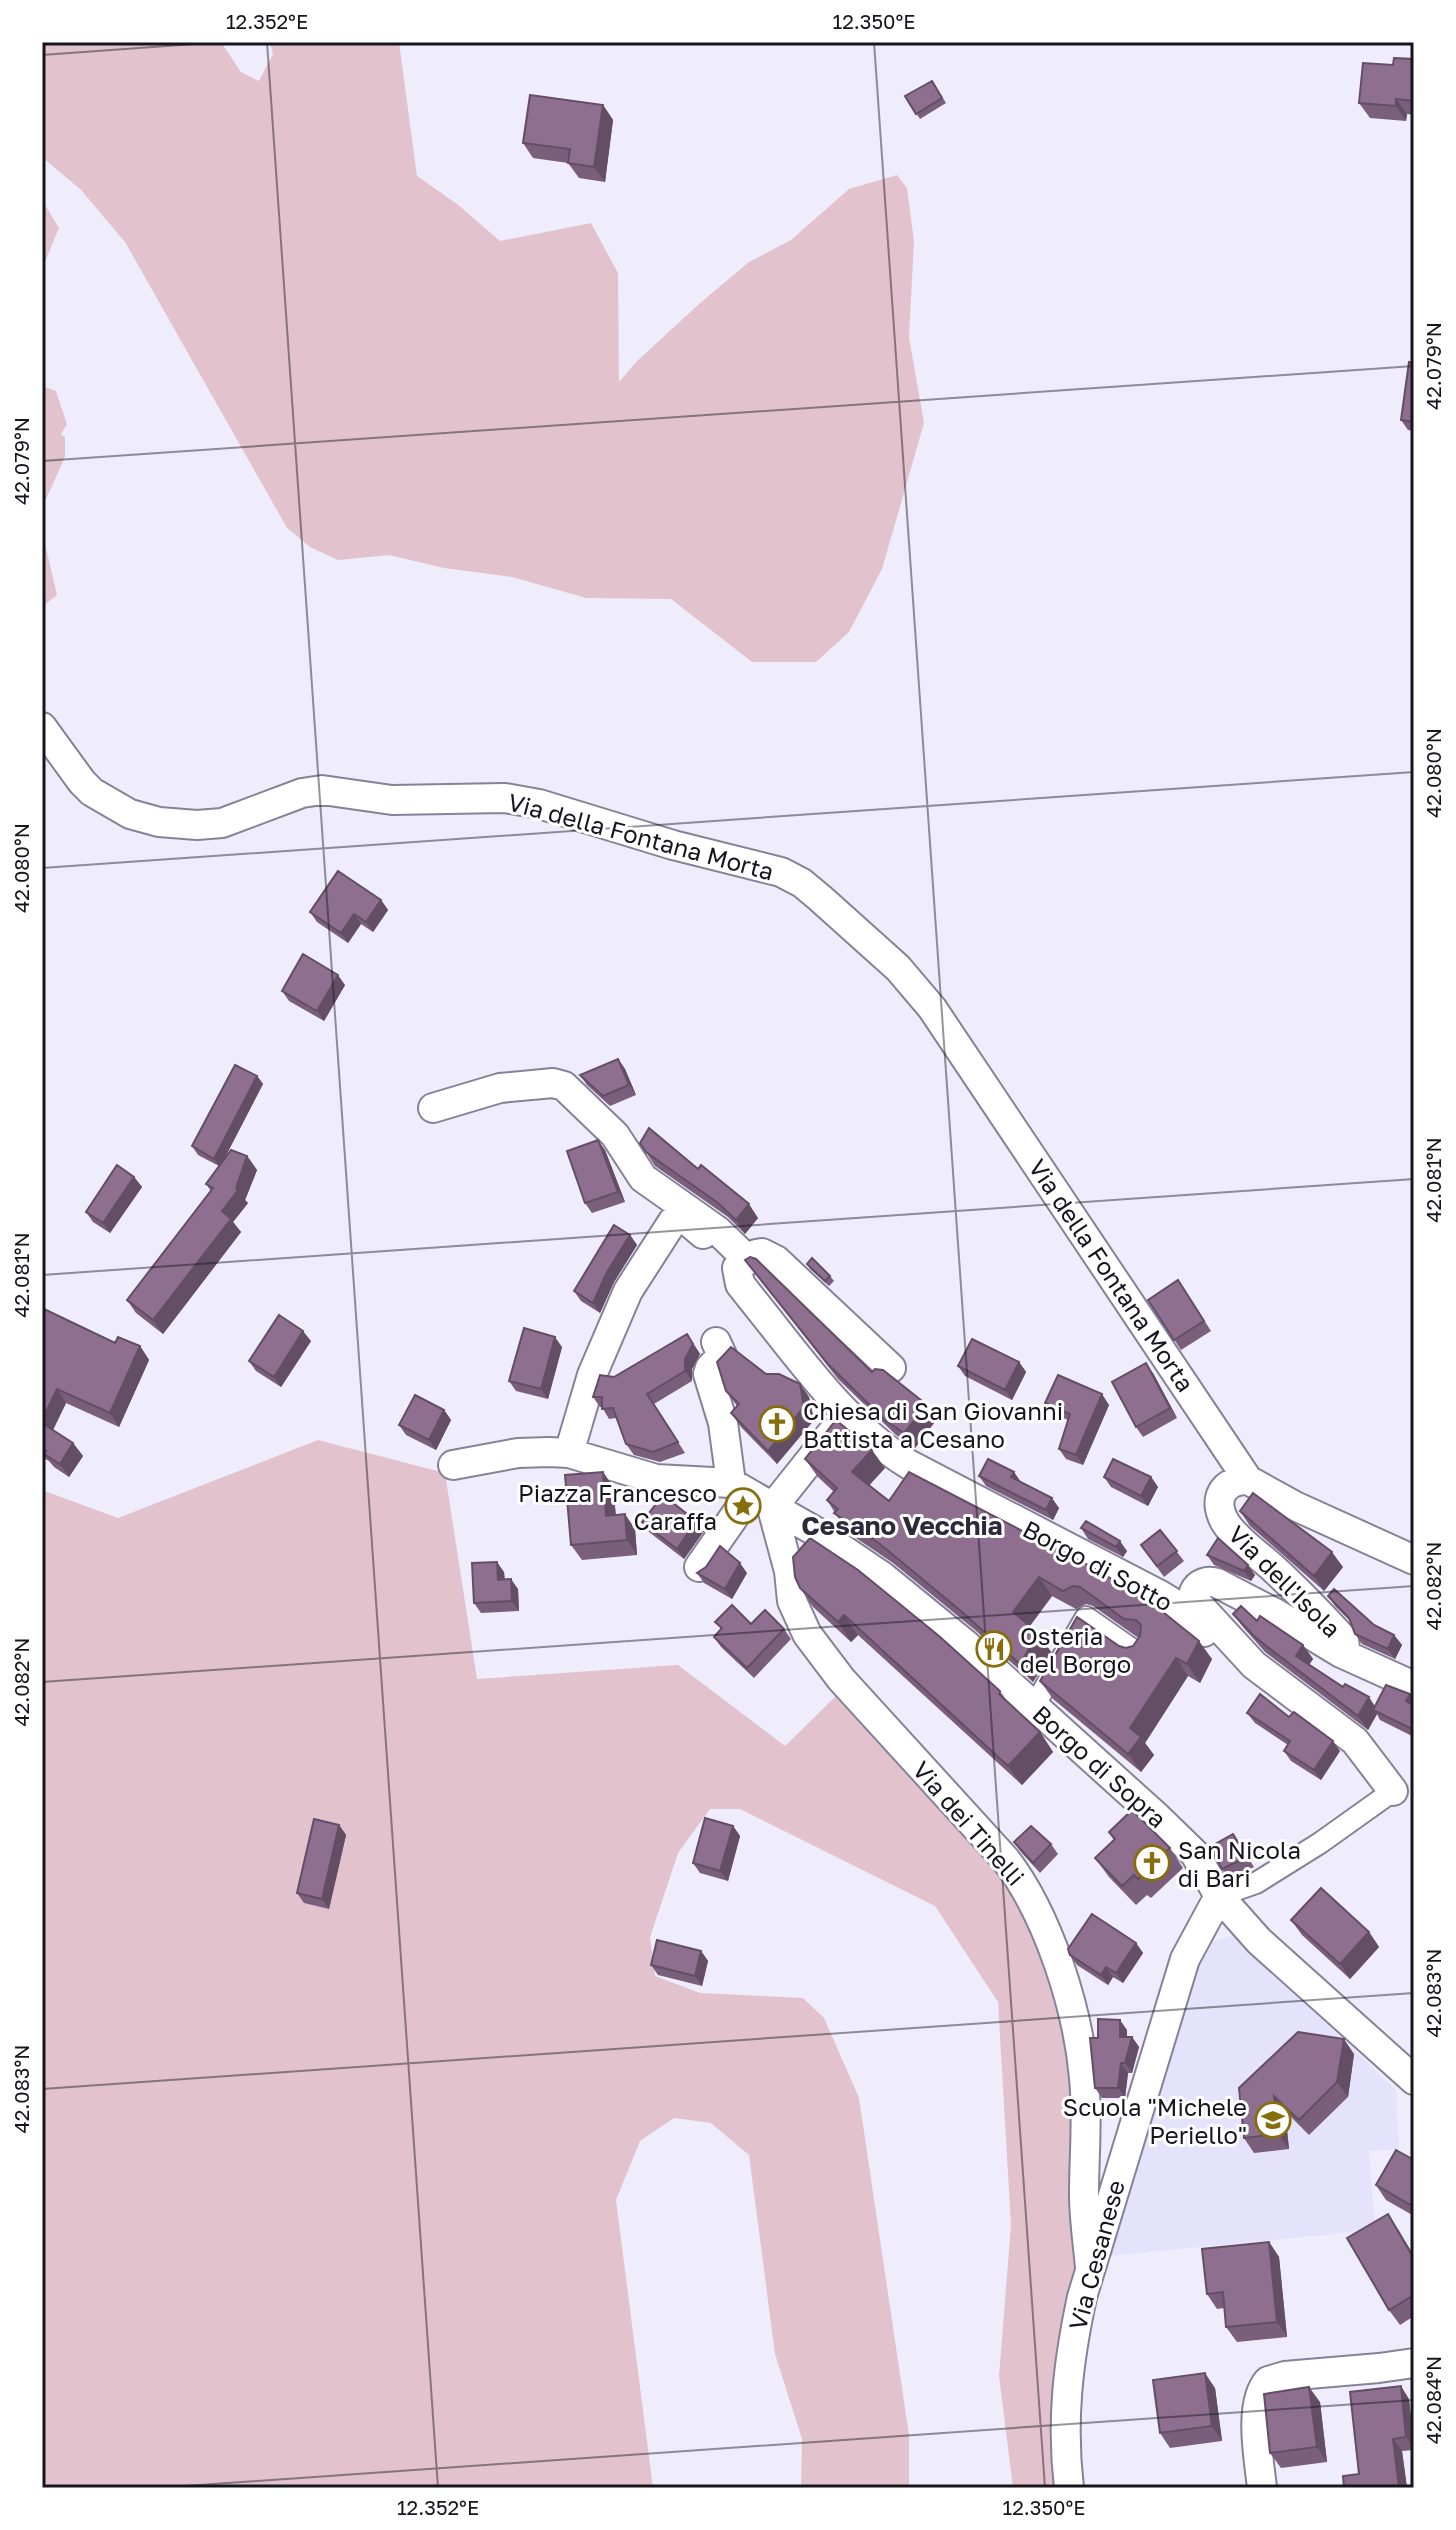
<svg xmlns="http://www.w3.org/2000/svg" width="1456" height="2530" font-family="'Golos Text',sans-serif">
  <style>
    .built { fill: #e5e2fb }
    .green { fill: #e2c3cd }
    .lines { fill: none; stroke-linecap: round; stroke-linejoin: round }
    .pedestrian-casing { stroke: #858297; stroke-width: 24 }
    .minor-casing { stroke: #858297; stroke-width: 32 }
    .pedestrian { stroke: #fff; stroke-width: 20 }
    .minor { stroke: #fff; stroke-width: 28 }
    .wall { fill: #7a5f7c }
    .shaded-wall { fill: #634e65 }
    .building { fill: #8e6f90; stroke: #634e65; stroke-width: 2 }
    .ticks { fill: none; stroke: #16151d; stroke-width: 2; stroke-opacity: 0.45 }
    .labels { text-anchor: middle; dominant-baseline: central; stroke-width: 6; stroke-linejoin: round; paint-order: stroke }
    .street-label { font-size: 24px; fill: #16151d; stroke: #fff }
    .poi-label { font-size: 24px; fill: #16151d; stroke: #fff; text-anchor: start }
    .neighbourhood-label { font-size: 26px; font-weight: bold; fill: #2c293a; stroke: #fff }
    .neatline { fill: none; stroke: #16151d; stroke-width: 3 }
    .ticks-label { font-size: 20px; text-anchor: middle; fill: #16151d }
  </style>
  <rect width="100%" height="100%" fill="#efedfb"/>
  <path class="built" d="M1234 1935 1396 2090 1399 2150 1369 2151 1375 2230 1108 2256 1201 1945Z"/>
  <path class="green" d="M42 42H221L241 72 259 81 273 54 270 42H399L417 176 457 204 500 241 591 223 618 273 619 382 636 362 699 304 749 262 791 240 849 189 897 175 907 188 914 241 909 337 924 423 882 569 849 632 816 662H752L671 599 586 598 512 577 444 568 389 555 338 560 310 547 287 528 125 242 81 190 42 157Z
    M42 200 59 228 42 269Z
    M42 386 56 391 67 424 61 434 65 437V457L42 508Z
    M42 531 57 595 42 607Z
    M318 1440 445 1473 477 1679 678 1665 785 1746 840 1692 981 1845 1021 1899 1056 1991 1077 2116 1081 2268 1058 2488H1013L999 2376 1011 2225 998 2002 935 1906 740 1809H710L678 1853 650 1937 655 1976 700 1993 803 1998 824 2018 859 2098 909 2435V2488H801L802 2439 775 2354 749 2155 711 2123 674 2118 640 2141 616 2200 653 2488H42V1490L118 1518Z"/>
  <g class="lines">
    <defs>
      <path id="pedestrian" d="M1034 1706 1086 1617 1139 1654 1142 1649
        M1219 1896 1256 1883 1320 1843 1393 1791"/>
      <path id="minor" d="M42 727 82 782 92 792 130 814 159 822 197 825 222 823 302 793 322 790 392 800 505 798 539 804 673 845 781 872 802 883 820 898 898 968 932 1008 1248 1480 1295 1506 1414 1560
        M433 1108 500 1088 553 1083 564 1086 615 1135 643 1178 718 1231 748 1260
        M737 1268 740 1284 755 1303C801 1360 846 1425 908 1464L1160 1595 1178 1606 1204 1632
        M737 1268 756 1254 762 1253 776 1260 891 1368
        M716 1342 722 1355 710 1368 708 1374 723 1423 731 1483
        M569 1453 592 1375 628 1291 673 1221 684 1218 703 1234
        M453 1465 518 1453 549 1452 569 1453 656 1479 731 1483 820 1534 882 1576 964 1643 1158 1818 1195 1854 1219 1896 1259 1941 1414 2080
        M1248 1480C1223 1480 1212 1499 1225 1522 1236 1540 1259 1555 1274 1569 1299 1592 1322 1616 1344 1640L1345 1648 1341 1653 1275 1613 1217 1583C1207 1580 1198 1583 1194 1592L1195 1601 1254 1665 1355 1741 1393 1791
        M772 1508 789 1571 792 1601 807 1634 841 1679 1006 1860C1048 1915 1078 2008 1084 2078 1088 2117 1084 2155 1084 2194 1084 2219 1088 2244 1090 2268
        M772 1508 831 1434
        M699 1567 750 1494
        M1341 1653 1414 1686
        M1069 2488C1061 2421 1068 2363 1082 2297L1185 1959 1219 1896
        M1262 2488C1259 2459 1248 2404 1268 2381L1285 2376 1379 2368 1414 2363"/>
    </defs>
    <use href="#pedestrian" class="pedestrian-casing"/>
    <use href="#minor" class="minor-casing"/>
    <use href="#pedestrian" class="pedestrian"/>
    <use href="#minor" class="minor"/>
  </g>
  <path class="wall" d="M1414 59V115L1407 114 1406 121 1370 118 1359 103 1393 65Z
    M932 81 946 103 920 119 905 96Z
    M603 105 613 120 605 182 579 178 568 163 533 158 523 143Z
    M1414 363V431L1408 430 1401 420Z
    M381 900 388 910 373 932 361 924 348 943 317 922 310 912Z
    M345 985 324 1021 289 1001 282 991Z
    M618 1059 625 1069 636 1095 610 1106 587 1085 580 1075Z
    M257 1076 263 1084 222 1163 247 1156 257 1170 245 1200 248 1203 233 1222 241 1232 163 1334 136 1313 127 1300 211 1191 206 1184 219 1166 198 1155 192 1146Z
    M640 1143 698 1169 758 1218 745 1234 728 1217 655 1166Z
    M605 1150 625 1202 592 1213 585 1203Z
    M134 1177 142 1187 110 1233 93 1222 86 1212Z
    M630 1235 637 1245 614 1282 600 1313 581 1301 574 1291Z
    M745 1260 872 1372 927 1405 937 1419 915 1448 896 1435 838 1379Z
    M807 1264 830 1276 834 1281 829 1286 810 1269Z
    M1178 1280 1211 1331 1181 1350 1148 1300Z
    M42 1313 115 1343 140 1346 149 1360 119 1427 66 1403 53 1430 73 1443 83 1456 69 1477 54 1467 49 1461 42 1457Z
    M687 1334 700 1354 692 1369V1381L654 1404 685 1453 660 1462 634 1455 626 1444 616 1418 609 1419 602 1407H600L593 1397 614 1377Z
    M311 1341 281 1387 256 1371 249 1361Z
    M562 1347 548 1399 516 1391 509 1381Z
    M1019 1362 1026 1372 1012 1400 965 1376 958 1366Z
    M1153 1373 1177 1418 1143 1437 1136 1427Z
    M766 1374 800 1384 809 1397 814 1420 777 1464 741 1427 731 1413 737 1406 726 1391Z
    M1045 1403 1109 1405 1083 1465 1066 1459 1059 1449 1068 1420 1052 1413Z
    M444 1410 451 1420 436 1450 406 1435 399 1425Z
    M805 1459 885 1468 869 1485 889 1501 909 1472 1212 1659 1200 1683 1188 1676 1145 1743 1154 1755 1141 1772 1053 1699 1040 1681 1119 1646 1126 1648 1133 1646 1140 1637H1137L1093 1606 1086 1604 1076 1609 1052 1596 1030 1626 1038 1633 1051 1652 1033 1682 975 1630 893 1563 847 1532 827 1500 834 1492 818 1477Z
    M603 1472 613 1487 616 1515 635 1529 637 1555 582 1560 571 1545Z
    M979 1476 1021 1482 1059 1508 1053 1520 986 1486Z
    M1104 1477H1151L1158 1487 1148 1506 1111 1487Z
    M1240 1511 1343 1567 1324 1591 1250 1526Z
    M642 1522 704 1531 684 1559 649 1532Z
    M1081 1528 1127 1551 1123 1557 1088 1539Z
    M1160 1530 1184 1561 1164 1577 1141 1545Z
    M1207 1555 1255 1575 1251 1581 1214 1565Z
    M504 1572 505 1580 518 1589 519 1611 481 1613 474 1603Z
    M697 1573H747L732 1599 704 1583Z
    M800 1588 1000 1691 1009 1704 1040 1732 1053 1752 1022 1785 858 1635 851 1642 813 1607Z
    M1328 1596 1374 1625 1394 1635 1402 1645 1395 1659 1362 1644 1355 1634 1351 1622 1335 1606Z
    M1233 1614 1257 1621 1303 1645 1313 1659 1309 1664 1375 1707 1410 1694 1414 1700V1737L1380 1720 1377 1714 1368 1730 1265 1652 1243 1627Z
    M715 1622 751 1624 784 1629 791 1639 754 1678 721 1647 714 1637 721 1629Z
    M1247 1713 1340 1751 1321 1780 1291 1761 1284 1751 1288 1745 1255 1723Z
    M339 1825 346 1835 329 1909 304 1903 297 1893Z
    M733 1826 740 1836 728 1881 700 1873 693 1863Z
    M1109 1832 1170 1848 1183 1868 1151 1898 1147 1895 1136 1905 1109 1877 1095 1858 1114 1840Z
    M1233 1834 1254 1867 1229 1879 1222 1869Z
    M1014 1842 1051 1844 1058 1854 1040 1873 1021 1852Z
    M1291 1920 1369 1932 1379 1947 1350 1979 1302 1935Z
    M1136 1943 1143 1953 1123 1983 1113 1977 1108 1985 1077 1965 1070 1955Z
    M701 1951 708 1961 702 1986 658 1975 651 1965Z
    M1127 2030V2037H1132L1139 2047 1132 2073H1128L1125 2098H1102L1095 2088 1098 2038Z
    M1354 2054 1348 2097 1309 2135 1285 2111 1289 2149 1254 2153 1244 2138 1239 2088Z
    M1414 2160V2216L1386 2200 1376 2185Z
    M1398 2229 1414 2256V2316L1400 2325 1389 2310Z
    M1269 2242 1279 2257 1287 2337 1237 2342 1226 2327 1224 2308 1217 2309 1207 2294Z
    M1215 2388 1222 2441 1170 2448 1160 2433Z
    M1409 2399 1414 2450 1402 2451 1407 2488H1344L1359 2474Z
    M1320 2402 1327 2462 1281 2468 1270 2453Z"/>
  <path class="shaded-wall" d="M1396 99 1407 114 1406 121 1396 106Z
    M603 105 613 120 605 182 594 167Z
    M381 900 388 910 373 932 366 922Z
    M354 914 361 924 348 943 341 933Z
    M338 975 345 985 324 1021 317 1011Z
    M618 1059 625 1069 636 1095 629 1085Z
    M257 1076 263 1084 220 1167 214 1159Z
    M598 1140 605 1150 625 1202 618 1192Z
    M247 1156 257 1170 245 1200 248 1203 233 1222 241 1232 163 1334 153 1320 236 1188Z
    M134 1177 142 1187 110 1233 103 1223Z
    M749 1204 758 1218 745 1234 736 1220Z
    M630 1235 637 1245 614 1282 600 1313 593 1303 607 1272Z
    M303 1331 311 1341 281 1387 274 1377Z
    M687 1334 700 1354 692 1369V1381L685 1371V1359Z
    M555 1337 562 1347 548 1399 541 1389Z
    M140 1346 149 1360 119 1427 110 1413Z
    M1019 1362 1026 1372 1012 1400 1005 1390Z
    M1146 1363 1153 1373 1177 1418 1170 1408Z
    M800 1384 809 1397 814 1420 777 1464 768 1451Z
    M57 1389 66 1403 50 1436 42 1424V1420Z
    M1102 1394 1109 1405 1083 1465 1076 1455Z
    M927 1405 937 1419 915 1448 904 1433Z
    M444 1410 451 1420 436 1450 429 1440Z
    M73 1443 83 1456 69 1477 60 1464Z
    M872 1450 885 1468 865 1490 852 1472Z
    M603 1472 613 1487 617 1531 606 1516Z
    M1014 1472 1021 1482 1011 1477Z
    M1151 1477 1158 1487 1148 1506 1141 1496Z
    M1052 1498 1059 1508 1053 1520 1046 1510Z
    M625 1514 635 1529 637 1555 627 1540Z
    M696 1521 704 1531 684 1559 677 1549Z
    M1120 1541 1127 1551 1123 1557 1116 1547Z
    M1332 1552 1343 1567 1324 1591 1314 1576Z
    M497 1562 504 1572 505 1590 498 1580Z
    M740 1563 747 1573 732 1599 725 1589Z
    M1248 1565 1255 1575 1251 1581 1244 1571Z
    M1039 1577 1052 1596 1026 1631 1013 1612Z
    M511 1579 518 1589 519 1611 512 1601Z
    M844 1615 858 1635 851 1642 838 1622Z
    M1038 1633 1051 1652 1033 1682 1020 1664Z
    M1394 1635 1402 1645 1395 1659 1388 1649Z
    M1199 1641 1212 1659 1200 1683 1187 1664Z
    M1303 1645 1313 1659 1306 1670 1296 1656Z
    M1176 1658 1188 1676 1145 1743 1154 1755 1141 1772 1128 1754 1130 1728Z
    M1410 1694 1414 1700V1709L1406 1701Z
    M1369 1697 1378 1711 1373 1710 1377 1714 1368 1730 1358 1716Z
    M1040 1732 1053 1752 1022 1785 1008 1766Z
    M1333 1741 1340 1751 1321 1780 1314 1770Z
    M339 1825 346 1835 329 1909 322 1899Z
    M733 1826 740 1836 728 1881 720 1871Z
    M1369 1932 1379 1947 1350 1979 1340 1964Z
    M1136 1943 1143 1953 1123 1983 1116 1973Z
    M701 1951 708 1961 702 1986 695 1976Z
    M1106 1967 1113 1977 1108 1985 1101 1975Z
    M1120 2020 1127 2030V2048L1120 2037Z
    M1132 2037 1139 2047 1132 2073 1125 2063Z
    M1344 2039 1354 2054 1348 2097 1337 2082Z
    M1121 2063 1128 2073 1125 2098 1118 2088Z
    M1274 2096 1285 2111 1289 2149 1278 2134Z
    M1388 2214 1414 2256V2259Z
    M1269 2242 1279 2257 1287 2337 1277 2322Z
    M1205 2373 1215 2388 1222 2441 1212 2426Z
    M1401 2386 1409 2399 1414 2448 1406 2437Z
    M1309 2387 1320 2402 1327 2462 1317 2447Z
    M1393 2439 1402 2451 1407 2488H1399Z"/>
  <path class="building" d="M1394 58 1414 59V101L1396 99V106L1359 103 1363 63 1393 65Z
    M932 81 942 98 916 114 905 96Z
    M530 95 603 105 594 167 568 163 570 149 523 143Z
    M1409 362 1414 363V422L1401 420Z
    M338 871 381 900 366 922 354 914 341 933 310 912Z
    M303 954 338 975 317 1011 282 991Z
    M618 1059 629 1085 603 1096 580 1075Z
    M235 1065 257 1076 214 1159 192 1146Z
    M649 1128 698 1169 701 1165 749 1204 736 1220 718 1203 646 1152 640 1143Z
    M598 1140 618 1192 585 1203 567 1151Z
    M231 1150 247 1156 236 1188 238 1190 222 1211 231 1219 153 1320 127 1300 213 1188 206 1184Z
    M117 1165 134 1177 103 1223 86 1212Z
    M614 1225 630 1235 607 1272 593 1303 574 1291Z
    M750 1257 756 1259 872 1372 875 1369 883 1370 927 1405 904 1433 885 1420 828 1364 745 1260Z
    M812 1258 830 1276 825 1281 807 1264Z
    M1178 1280 1204 1321 1174 1340 1148 1300Z
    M44 1309 115 1343 118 1337 140 1346 110 1413 57 1389 42 1420V1313Z
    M279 1315 303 1331 274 1377 249 1361Z
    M524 1328 555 1337 541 1389 509 1381Z
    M687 1334 693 1344 685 1359V1371L647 1394 678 1442 653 1452 626 1444 613 1408 602 1409V1397H593L600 1375 614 1377Z
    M972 1339 1019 1362 1005 1390 958 1366Z
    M731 1347 766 1374H779L800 1384 804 1407 768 1451 731 1413 739 1404 726 1391 717 1362Z
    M1146 1363 1170 1408 1136 1427 1112 1382Z
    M1058 1375 1102 1394 1076 1455 1059 1449 1070 1414 1045 1403Z
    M415 1395 444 1410 429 1440 399 1425Z
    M836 1420 872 1450 852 1472 889 1501 909 1472 1092 1567 1153 1604 1199 1641 1187 1664 1176 1658 1130 1728 1141 1737 1128 1754 1040 1681 1077 1617 1119 1646 1126 1648 1133 1646 1140 1636 1141 1625 1136 1620 1124 1619 1080 1587 1073 1586 1063 1591 1039 1577 1013 1612 1038 1633 1020 1664 962 1612 880 1544 834 1513 838 1509 827 1500 837 1488 805 1459Z
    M42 1423 73 1443 60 1464 44 1454 46 1451 42 1449Z
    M988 1459 1014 1472 1011 1477 1052 1498 1046 1510 979 1476Z
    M1113 1459 1151 1477 1141 1496 1104 1477Z
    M603 1472 606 1516 625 1514 627 1540 571 1545 565 1475Z
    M1253 1493 1332 1552 1314 1576 1240 1511Z
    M663 1495 696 1521 677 1549 642 1522Z
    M1086 1521 1120 1541 1116 1547 1081 1528Z
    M1160 1530 1177 1551 1157 1566 1141 1545Z
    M810 1538 858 1570 939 1636 1000 1691 999 1694 1040 1732 1008 1766 844 1615 838 1622 800 1588 795 1577 793 1557Z
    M1218 1538 1248 1565 1244 1571 1207 1555Z
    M720 1546 740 1563 725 1589 697 1573 706 1567Z
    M497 1562 498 1580 511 1579 512 1601 474 1603 472 1563Z
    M1334 1589 1374 1625 1394 1635 1388 1649 1355 1634 1349 1618 1328 1596Z
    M732 1605 751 1624 765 1610 784 1629 747 1668 714 1637 722 1628 715 1622Z
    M1241 1606 1257 1621 1260 1616 1303 1645 1296 1656 1343 1687 1345 1684 1369 1697 1358 1716 1256 1638 1233 1614Z
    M1386 1685 1410 1694 1406 1701 1414 1706V1730L1373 1710Z
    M1260 1694 1289 1717 1294 1712 1333 1741 1314 1770 1284 1751 1290 1741 1247 1713Z
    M1132 1810 1170 1848 1138 1879 1134 1875 1122 1886 1095 1858 1115 1839 1109 1832Z
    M705 1818 733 1826 720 1871 693 1863Z
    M314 1819 339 1825 322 1899 297 1893Z
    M1031 1826 1051 1844 1033 1863 1014 1842Z
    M1233 1834 1247 1857 1222 1869 1210 1847Z
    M1321 1888 1369 1932 1340 1964 1291 1920Z
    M1092 1914 1136 1943 1116 1973 1106 1967 1101 1975 1070 1955 1068 1949Z
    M657 1940 701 1951 695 1976 651 1965Z
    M1098 2019 1120 2020V2037H1132L1125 2063H1121L1118 2088H1095L1090 2038H1098Z
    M1298 2032 1344 2039 1337 2082 1299 2120 1274 2096 1278 2134 1244 2138 1239 2088Z
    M1396 2150 1414 2160V2207L1376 2185Z
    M1388 2214 1414 2259V2295L1389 2310 1347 2238Z
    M1269 2242 1277 2322 1226 2327 1223 2292 1207 2294 1202 2249Z
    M1205 2373 1212 2426 1160 2433 1153 2380Z
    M1401 2386 1406 2437 1393 2439 1399 2488H1344L1343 2476 1359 2474 1350 2392Z
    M1309 2387 1317 2447 1270 2453 1264 2394Z"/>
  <path class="ticks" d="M267 42 438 2488M874 42 1045 2488M42 55 222 42M42 461 1414 366M42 868 1414 772M42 1275 1414 1179M42 1682 1414 1586M42 2089 1414 1993M157 2488 1414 2400"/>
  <defs>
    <symbol id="church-ring" viewBox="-11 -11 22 22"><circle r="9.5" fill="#fff" stroke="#866e0d" stroke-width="1.5"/><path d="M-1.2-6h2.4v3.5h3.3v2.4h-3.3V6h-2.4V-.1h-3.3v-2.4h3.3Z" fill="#866e0d"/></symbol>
    <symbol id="sight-ring" viewBox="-11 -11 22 22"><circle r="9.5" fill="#fff" stroke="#866e0d" stroke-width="1.5"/><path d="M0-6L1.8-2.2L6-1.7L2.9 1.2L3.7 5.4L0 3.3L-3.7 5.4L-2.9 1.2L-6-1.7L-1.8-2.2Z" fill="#866e0d"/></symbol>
    <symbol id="restaurant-ring" viewBox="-11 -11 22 22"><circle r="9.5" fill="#fff" stroke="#866e0d" stroke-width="1.5"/><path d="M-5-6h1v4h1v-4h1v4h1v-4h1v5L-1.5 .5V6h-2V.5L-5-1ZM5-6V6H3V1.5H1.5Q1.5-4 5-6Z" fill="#866e0d"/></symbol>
    <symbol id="school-ring" viewBox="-11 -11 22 22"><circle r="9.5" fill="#fff" stroke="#866e0d" stroke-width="1.5"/><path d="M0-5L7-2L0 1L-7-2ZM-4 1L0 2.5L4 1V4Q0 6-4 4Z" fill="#866e0d"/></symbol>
  </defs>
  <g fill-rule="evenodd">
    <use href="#church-ring" x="757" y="1404" width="40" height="40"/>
    <use href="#sight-ring" x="723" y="1486" width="40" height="40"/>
    <use href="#restaurant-ring" x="974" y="1629" width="40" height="40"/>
    <use href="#church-ring" x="1132" y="1843" width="40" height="40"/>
    <use href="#school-ring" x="1253" y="2100" width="40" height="40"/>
  </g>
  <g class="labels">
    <g class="street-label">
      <text transform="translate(641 836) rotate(15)">Via della Fontana Morta</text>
      <text transform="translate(1112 1275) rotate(56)">Via della Fontana Morta</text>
      <text transform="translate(1098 1565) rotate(28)">Borgo di Sotto</text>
      <text transform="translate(1285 1581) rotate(45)">Via dell'Isola</text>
      <text transform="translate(1100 1766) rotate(42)">Borgo di Sopra</text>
      <text transform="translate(969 1823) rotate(49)">Via dei Tinelli</text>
      <text transform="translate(1096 2255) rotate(-75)">Via Cesanese</text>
    </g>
    <g class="poi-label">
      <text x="803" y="1410">Chiesa di San Giovanni<tspan x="803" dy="28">Battista a Cesano</tspan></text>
      <text x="717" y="1492" text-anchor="end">Piazza Francesco<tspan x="717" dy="28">Caraffa</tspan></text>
      <text x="1020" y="1635">Osteria<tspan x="1020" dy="28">del Borgo</tspan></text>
      <text x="1178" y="1849">San Nicola<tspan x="1178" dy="28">di Bari</tspan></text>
      <text x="1247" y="2106" text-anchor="end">Scuola "Michele<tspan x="1247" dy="28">Periello"</tspan></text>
    </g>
    <g class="neighbourhood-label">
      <text x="902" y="1525">Cesano Vecchia</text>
    </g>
  </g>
  <rect width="1456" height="2530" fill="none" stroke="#ffffff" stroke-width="88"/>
  <rect x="44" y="44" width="1368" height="2442" class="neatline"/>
  <g class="ticks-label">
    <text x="267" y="29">12.352°E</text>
    <text x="874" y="29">12.350°E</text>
    <text transform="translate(1434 366) rotate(-90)" y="7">42.079°N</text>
    <text transform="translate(22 461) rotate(-90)" y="7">42.079°N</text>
    <text transform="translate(1434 773) rotate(-90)" y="7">42.080°N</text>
    <text transform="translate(22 868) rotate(-90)" y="7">42.080°N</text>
    <text transform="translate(1434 1180) rotate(-90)" y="7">42.081°N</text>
    <text transform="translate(22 1275) rotate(-90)" y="7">42.081°N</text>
    <text transform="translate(1434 1586) rotate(-90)" y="7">42.082°N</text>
    <text transform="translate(22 1682) rotate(-90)" y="7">42.082°N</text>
    <text transform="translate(1434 1993) rotate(-90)" y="7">42.083°N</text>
    <text transform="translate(22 2089) rotate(-90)" y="7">42.083°N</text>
    <text transform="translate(1434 2400) rotate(-90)" y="7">42.084°N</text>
    <text x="438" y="2515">12.352°E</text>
    <text x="1044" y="2515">12.350°E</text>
  </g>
</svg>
